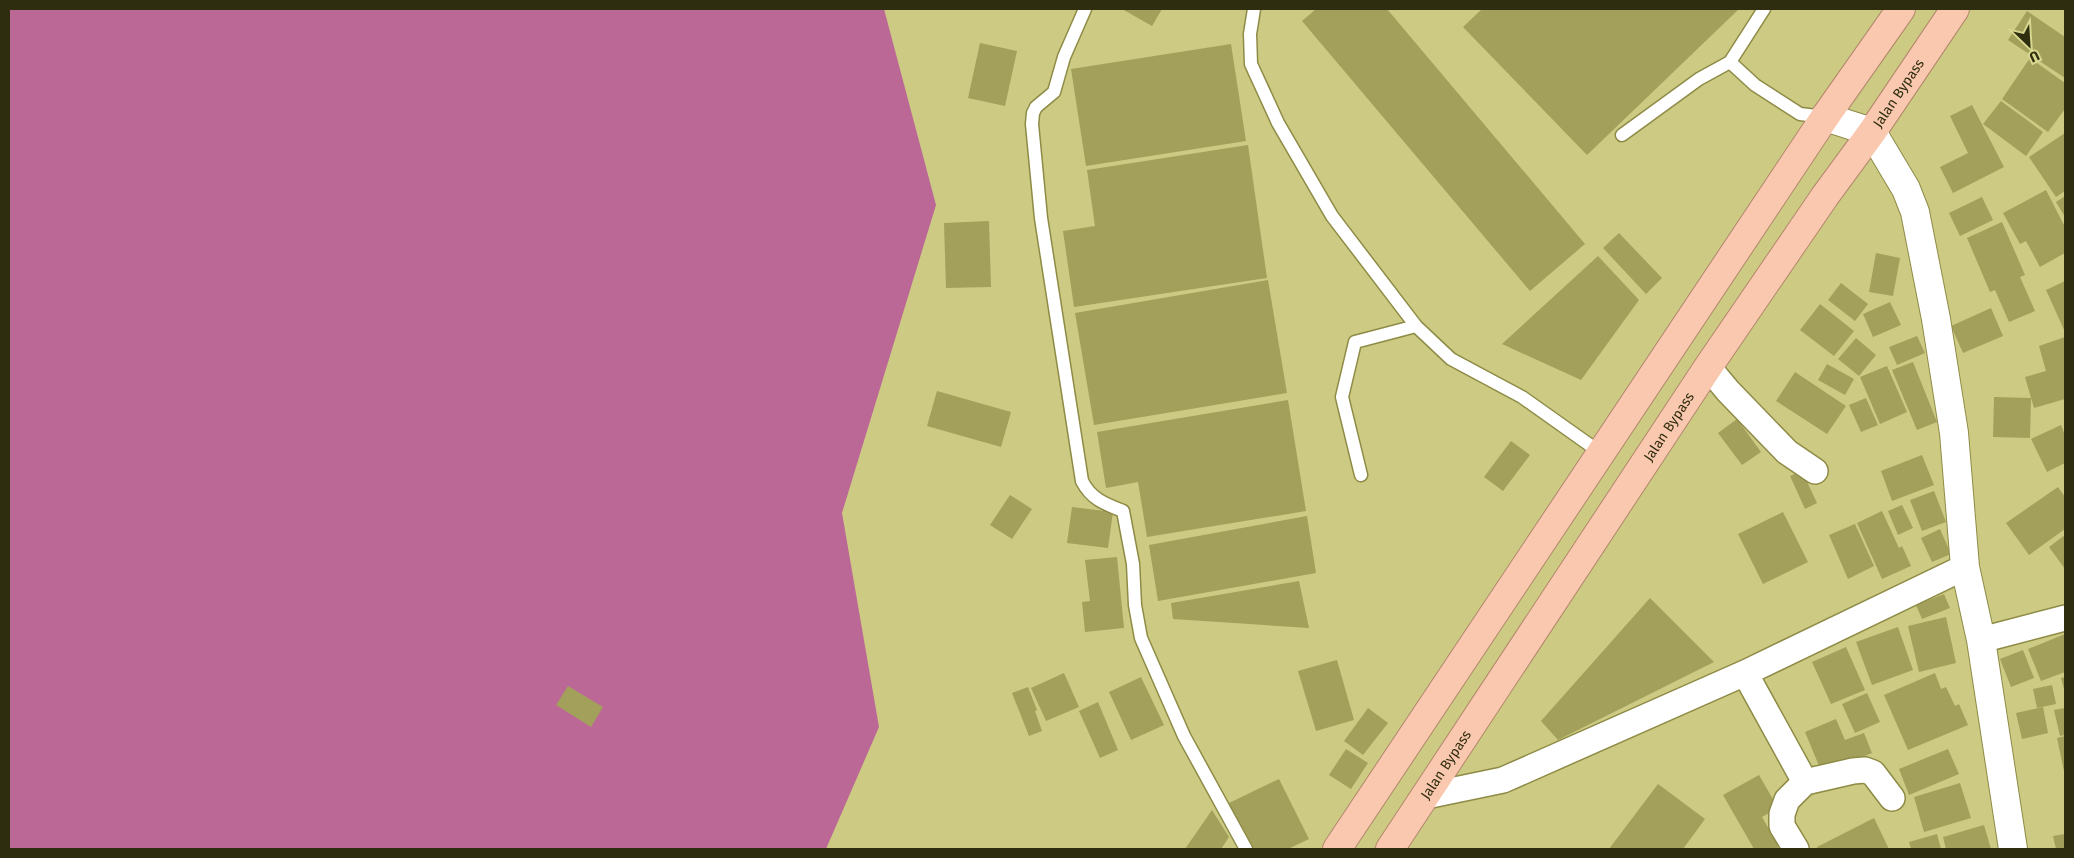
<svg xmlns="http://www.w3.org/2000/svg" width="2074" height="858" font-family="'Fira Sans',sans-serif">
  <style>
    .forest { fill: #bb6896 }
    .building { fill: #a2a05a }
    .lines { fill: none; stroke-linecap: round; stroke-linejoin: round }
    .service-casing { stroke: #8e8b46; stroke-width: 15 }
    .minor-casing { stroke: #8e8b46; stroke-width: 28 }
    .secondary-casing { stroke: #8e8b46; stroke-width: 30 }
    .trunk-casing { stroke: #b2886a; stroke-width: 30 }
    .service { stroke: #fff; stroke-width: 12 }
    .minor { stroke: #fff; stroke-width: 25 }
    .secondary { stroke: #fff; stroke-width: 28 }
    .trunk { stroke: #fac7af; stroke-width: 28 }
    .labels { text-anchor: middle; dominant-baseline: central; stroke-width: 4; stroke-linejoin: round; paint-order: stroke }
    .street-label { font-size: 14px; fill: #2e2d0f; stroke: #d8d78f }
  </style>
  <rect width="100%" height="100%" fill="#ccca83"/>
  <path class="forest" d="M9 9H884L936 205 842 513 879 727 826 849H9Z"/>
  <path class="building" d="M1122 9H1162L1152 26Z
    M1316 9H1387L1585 244 1530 291 1302 21Z
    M1482 9H1739L1587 155 1463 27Z
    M2027 11 2065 37V78L2008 40Z
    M980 43 1017 51 1005 106 968 98Z
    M1231 44 1246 141 1086 166 1071 69Z
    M2030 58 2065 83V109L2048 132 2002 99Z
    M2001 101 2043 132 2026 156 1983 124Z
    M1972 105 2004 167 1953 193 1940 167 1968 153 1950 116Z
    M2065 133V191L2056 197 2029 157Z
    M1248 145 1267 278 1074 307 1063 231 1095 226 1087 170Z
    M2046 190 2065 227V253L2040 267 2026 241 2020 244 2003 213Z
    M2065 196V217L2056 202Z
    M1982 197 1993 220 1960 236 1949 213Z
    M989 221 991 287 946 288 944 223Z
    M2002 222 2025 275 2020 277 2035 311 2009 322 1995 290 1990 292 1967 238Z
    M1619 233 1662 278 1646 294 1603 248Z
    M1876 253 1900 258 1893 296 1869 292Z
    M1598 256 1639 300 1581 380 1502 344Z
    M1268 280 1287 393 1094 425 1075 313Z
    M2065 281V332L2046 290Z
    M1841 283 1868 304 1855 321 1828 300Z
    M1890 302 1901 325 1873 337 1863 314Z
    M1820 304 1854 331 1834 356 1800 330Z
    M1991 308 2003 336 1963 353 1951 326Z
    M1917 336 1925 353 1897 365 1889 347Z
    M2065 337V399L2034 408 2025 377 2046 371 2039 346Z
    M1856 338 1876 355 1859 376 1838 359Z
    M1913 362 1937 422 1917 430 1892 370Z
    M1827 364 1854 379 1845 395 1818 380Z
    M1887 366 1907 412 1880 424 1860 377Z
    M1795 372 1846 406 1827 434 1776 401Z
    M937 391 1011 412 1001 447 927 426Z
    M1994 397 2031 398 2030 438 1993 437Z
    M1866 398 1878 425 1861 432 1849 405Z
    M1288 400 1306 511 1147 537 1138 482 1106 488 1097 432Z
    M1737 419 1761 452 1742 465 1718 433Z
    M2061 425 2065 435V463L2047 472 2031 439Z
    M1511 441 1530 455 1503 491 1484 477Z
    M1922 455 1934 485 1892 501 1881 471Z
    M1802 471 1817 503 1805 509 1790 476Z
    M2058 487 2065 497V529L2029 555 2006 523Z
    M1934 491 1946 522 1922 531 1910 500Z
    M1010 495 1032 509 1012 539 990 525Z
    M1902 505 1913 528 1898 535 1888 511Z
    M1072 507 1113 512 1108 548 1067 543Z
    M1882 511 1899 548 1902 546 1911 566 1882 579 1857 523Z
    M1783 512 1808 562 1763 584 1738 534Z
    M1307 516 1316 573 1158 601 1149 545Z
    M1855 524 1874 566 1848 579 1829 535Z
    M1940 529 1951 554 1932 562 1921 538Z
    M2065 535V569L2049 547Z
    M1117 557 1124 628 1085 632 1082 602 1090 601 1085 560Z
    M1299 581 1309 628 1173 619 1171 603Z
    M1944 594 1950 608 1922 619 1916 605Z
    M1650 598 1714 662 1558 740 1541 721Z
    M1946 617 1956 663 1919 672 1908 626Z
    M1898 627 1913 670 1872 685 1856 642Z
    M2065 634V672L2041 681 2028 649Z
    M1846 647 1865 690 1831 704 1812 662Z
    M2023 650 2034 678 2011 687 2000 659Z
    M1337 660 1354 720 1316 731 1298 671Z
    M1064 673 1079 707 1046 721 1031 688Z
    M1935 673 1941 689 1946 687 1955 706 1959 704 1968 725 1908 750 1884 695Z
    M1141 677 1164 725 1131 740 1109 692Z
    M2065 677V693L2061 678Z
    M2052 685 2056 704 2037 708 2033 689Z
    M568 686 603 707 591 727 556 705Z
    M1028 687 1037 710 1035 711 1042 731 1029 736 1012 693Z
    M1867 693 1880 722 1855 733 1842 704Z
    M1098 702 1118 750 1100 758 1079 711Z
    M2043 707 2048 733 2022 739 2016 713Z
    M1368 708 1388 723 1363 755 1344 741Z
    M2065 708V735L2060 736 2054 710Z
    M1836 719 1845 740 1864 733 1872 753 1822 773 1805 732Z
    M2065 736V771H2064L2057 738Z
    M1346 749 1368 763 1351 789 1329 775Z
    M1948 749 1959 774 1909 795 1899 769Z
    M1759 775 1778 808 1762 817 1779 847 1775 849H1754L1723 795Z
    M1279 779 1309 839 1288 849H1252L1229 803Z
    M1960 783 1971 818 1924 832 1914 797Z
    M1658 784 1705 819 1683 849H1609Z
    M1212 810 1229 837 1221 849H1185Z
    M1874 818 1889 849H1818L1817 847Z
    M1984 825 1991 849H1946L1943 837Z
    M1937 834 1941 849H1911L1909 842Z
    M2065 834V849H2056L2053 836Z"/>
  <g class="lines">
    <defs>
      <path id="service" d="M1085 9 1064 57 1054 92 1036 107 1033 113 1032 124 1041 218 1082 481C1091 499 1105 504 1123 511L1133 564 1135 605 1141 638 1184 736 1246 849
        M1254 9 1250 34 1251 64 1278 123 1332 216 1416 326 1451 359 1522 397 1601 453
        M1764 9 1730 62 1755 85 1800 114 1825 117
        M1622 135 1699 79 1730 62
        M1361 475 1342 397 1355 342 1416 326"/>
      <path id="minor" d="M1708 367 1728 391 1787 452 1815 471
        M1981 640 2065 618
        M1745 673 1805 782
        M1426 796 1503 780 1745 673 1965 567
        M1796 849 1782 826V814L1787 800 1805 782 1853 771 1865 770 1873 773 1892 798"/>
      <path id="secondary" d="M1825 117 1872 132 1906 189 1915 212 1936 319 1954 433 1965 567 1981 640 2013 849"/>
      <g id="trunk">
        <path d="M1337 849 1825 117 1901 9"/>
        <path id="s1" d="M1390 849 1708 367 1825 196 1872 132 1955 9"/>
      </g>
    </defs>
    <use href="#service" class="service-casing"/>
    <use href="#minor" class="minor-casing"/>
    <use href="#secondary" class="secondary-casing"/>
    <use href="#trunk" class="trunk-casing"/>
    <use href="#service" class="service"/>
    <use href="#minor" class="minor"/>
    <use href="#secondary" class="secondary"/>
    <use href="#trunk" class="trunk"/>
  </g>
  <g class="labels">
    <g class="street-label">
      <text stroke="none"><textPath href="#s1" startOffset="911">Jalan Bypass</textPath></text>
      <text stroke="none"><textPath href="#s1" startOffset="506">Jalan Bypass</textPath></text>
      <text stroke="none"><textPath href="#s1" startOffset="101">Jalan Bypass</textPath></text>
    </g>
  </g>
  <rect width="2074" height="858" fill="none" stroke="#2e2d0f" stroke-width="20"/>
  <g transform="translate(2029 45) rotate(155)" stroke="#d8d78f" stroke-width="4" paint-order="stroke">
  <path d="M0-4L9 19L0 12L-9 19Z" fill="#2e2d0f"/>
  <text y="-8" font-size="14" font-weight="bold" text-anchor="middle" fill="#2e2d0f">U</text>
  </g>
</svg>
